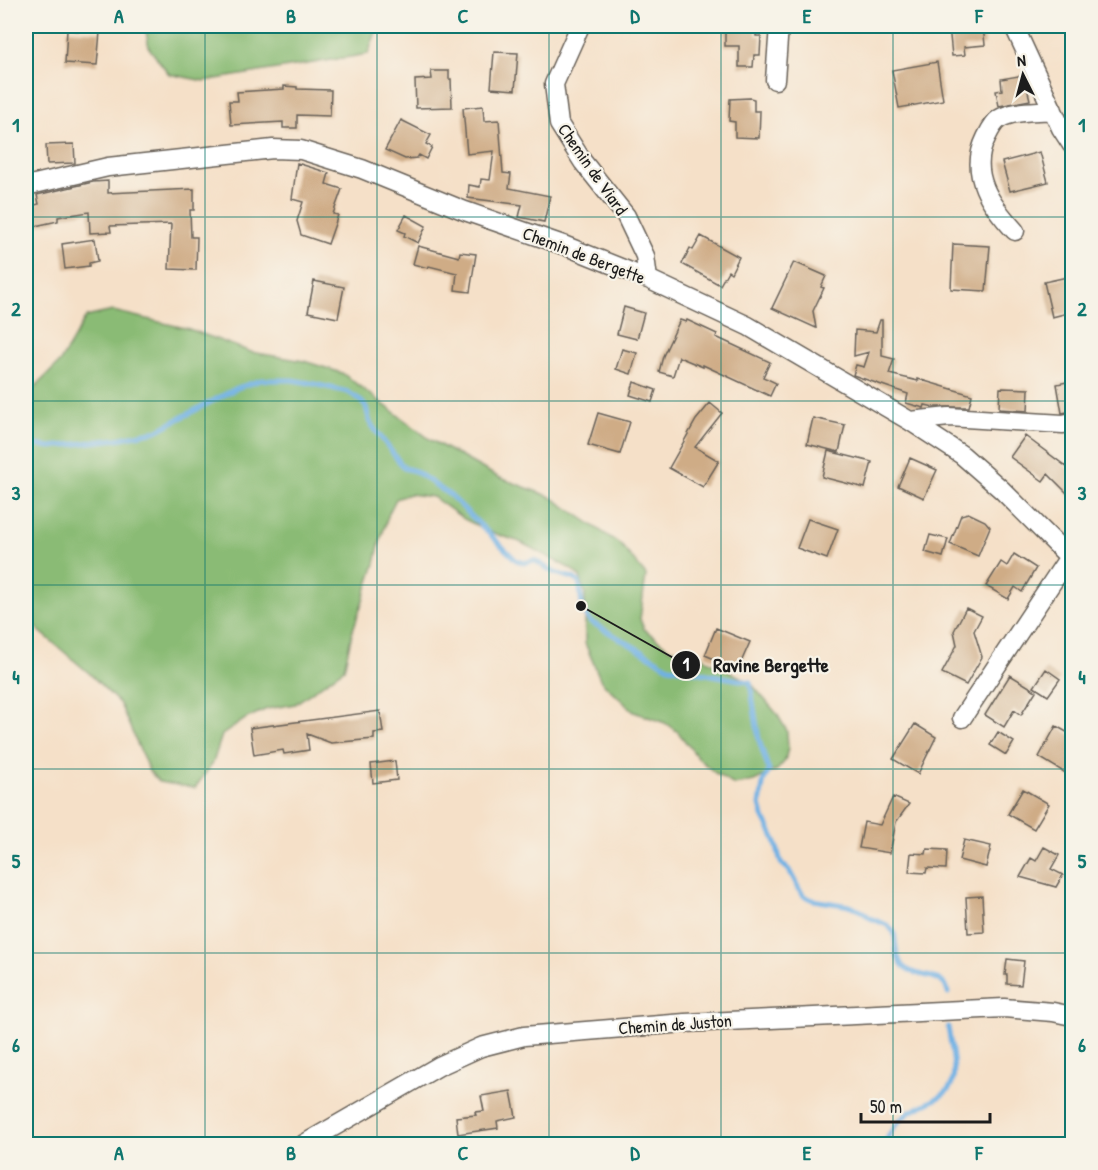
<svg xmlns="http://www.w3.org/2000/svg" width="1098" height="1170" font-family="'Patrick Hand',sans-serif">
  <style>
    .forest { fill: #8abb74; stroke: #536c48; stroke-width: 1.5 }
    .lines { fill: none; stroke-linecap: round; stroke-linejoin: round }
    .stream { stroke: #6fb1e4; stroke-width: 5 }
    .building { fill: #cfac86 }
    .minor-casing { stroke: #686158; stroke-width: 21 }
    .minor { stroke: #fff; stroke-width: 18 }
    .grid { fill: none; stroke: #0f766e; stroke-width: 1.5; stroke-opacity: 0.55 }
    .labels { text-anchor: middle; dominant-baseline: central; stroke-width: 4.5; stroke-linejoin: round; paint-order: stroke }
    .street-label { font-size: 18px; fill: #1c1c1c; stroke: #f7f3e8 }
    .leader { fill: none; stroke: #1c1c1c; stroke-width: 2 }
    .callout-dot { fill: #1c1c1c; stroke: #f7f3e8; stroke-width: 2 }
    .mark-label { font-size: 18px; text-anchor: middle; font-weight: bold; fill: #fff }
    .callout-label { font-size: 20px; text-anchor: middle; font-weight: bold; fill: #1c1c1c; stroke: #f7f3e8; stroke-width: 4.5; stroke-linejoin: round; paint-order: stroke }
    .neatline { fill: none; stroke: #0f766e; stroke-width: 2 }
    .grid-label { font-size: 20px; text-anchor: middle; font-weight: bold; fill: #0f766e }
  </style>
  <rect width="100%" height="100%" fill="#f7f3e8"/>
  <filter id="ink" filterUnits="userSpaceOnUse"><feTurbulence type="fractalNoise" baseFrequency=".0167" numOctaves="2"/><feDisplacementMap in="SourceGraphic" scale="12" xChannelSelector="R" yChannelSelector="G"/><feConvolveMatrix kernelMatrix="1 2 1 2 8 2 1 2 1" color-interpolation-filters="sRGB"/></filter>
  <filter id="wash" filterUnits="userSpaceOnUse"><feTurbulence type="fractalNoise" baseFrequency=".008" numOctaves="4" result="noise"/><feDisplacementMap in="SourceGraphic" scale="24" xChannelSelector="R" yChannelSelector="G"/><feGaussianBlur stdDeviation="1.35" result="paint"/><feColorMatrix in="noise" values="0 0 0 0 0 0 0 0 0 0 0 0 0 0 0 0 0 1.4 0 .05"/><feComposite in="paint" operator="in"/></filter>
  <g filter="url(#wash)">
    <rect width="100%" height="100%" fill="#f5e0c8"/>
    <path class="forest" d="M145 26H378L368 54 204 81 169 74 149 48Z
      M113 311 189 329 251 352 304 361 342 373 431 440 498 477 551 497 620 544 646 575 640 619 644 629 670 649 699 653 707 660 750 682 777 714 787 731 788 748 785 761 777 770 754 781 734 785 715 773 698 758 678 732 665 723 634 712 601 681 585 643V593L580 577 571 569 520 542 490 532 464 519 433 497 409 494 396 499 389 513 379 545 375 564 352 633 344 669 295 704 267 709 247 718 222 735 213 763 195 788 159 782 149 771 120 704 90 674 36 628 26 622V396L60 362 86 317Z"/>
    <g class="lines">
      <path class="stream" d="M26 444 51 447 117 439 156 431 237 388 261 380H292L310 383 348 392 359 399 366 407 370 423 404 468 415 471 451 496 516 560 524 563 534 560 555 573 573 578 579 582C582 597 579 611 591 622L669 667 750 682 759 740 769 771 764 780 762 790 760 805 763 816 775 840 781 863 789 870 799 889 804 896 813 900 850 906 863 912 870 918 887 925 894 932C896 942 895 957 902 965 914 980 944 970 948 993
        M884 1144C890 1132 898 1120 910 1112 923 1104 947 1098 952 1083 957 1069 950 1042 948 1027"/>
    </g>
    <g id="blocks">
      <path class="building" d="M725 26H756V36H761L760 55H754L753 67H739V46H725Z
        M949 26H983L985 45 964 47 965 55 952 56Z
        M67 30 100 32 97 65 65 63Z
        M494 52 518 53 515 90 491 88Z
        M937 62 943 100 899 108 892 70Z
        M431 71H449V79H451L452 107 416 108 415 80 432 79Z
        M1024 75 1030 100 999 106 996 91 1002 90 1001 79Z
        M284 86 297 87V89L331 90 330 116 297 115V128H283V122L231 125 229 101H238L237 92 284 89Z
        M750 98 754 99V111H760L759 138 735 137V122L729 121 730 99Z
        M483 106 484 121 499 120 503 173 511 174 509 188 550 196 544 222 519 217 522 205 468 198 469 185 480 187 481 179 490 180 494 151 467 154 463 108Z
        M401 120 431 135 426 144 432 147 426 159 419 155 417 158 405 159 385 150Z
        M74 144 75 163 47 164 46 145Z
        M1040 152 1048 182 1010 191 1002 162Z
        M297 163 329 173 326 184 342 189 333 214 338 215 328 244 301 235 297 221 303 202 292 199Z
        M108 181V193L194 189V210H190L191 237H197L196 270 169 269 171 224 110 226 111 232 90 233 89 212 58 217V221L35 226 31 206 39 204 37 195 93 182Z
        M406 215 426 226 418 243 404 236 405 233 398 230Z
        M701 236 739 257 731 273 728 271 720 285 682 264 690 248 693 250Z
        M95 239 98 261 89 263V266L65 269 62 244Z
        M953 244 990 246 986 291 951 289Z
        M418 246 459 257 460 252 476 254 470 292 455 290 457 273 429 266 428 268 413 264Z
        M794 262 826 276 821 287 824 288 813 311 816 328 772 308Z
        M1072 276V312L1052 317 1044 282Z
        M314 281 344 287 338 318 308 312Z
        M624 307 644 313 637 339 617 334Z
        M680 320 686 322 687 320 717 334 716 337 770 362 763 377 776 383 770 396 703 365V367L679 357 673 376 659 372 663 356Z
        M880 320H882V356L894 359 889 374 918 381V379L972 395 969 407H934L925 405 924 408 906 403 908 394 853 375 856 365 864 367 869 352 854 356 855 330 876 332Z
        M622 349 637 353 631 374 616 369Z
        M1072 381V411L1062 413 1057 384Z
        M634 382 656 390 652 402 630 395Z
        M1000 388 1029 389 1028 411 999 409Z
        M710 403 722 413 695 447 719 461 703 487 669 468 696 420Z
        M598 413 630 422 620 454 588 445Z
        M813 418 845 425 839 452 807 444Z
        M1025 436 1072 471V498L1048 474 1043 481 1010 457Z
        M828 451 872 462 865 488 822 477Z
        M910 458 937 470 924 498 898 486Z
        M968 513 985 521 990 527 978 556 950 544 961 515Z
        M808 519 838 529 827 559 797 548Z
        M930 535 948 539 943 557 925 552Z
        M1014 554 1036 568 1022 592 1015 587 1008 599 986 586 1001 562 1007 566Z
        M966 608 982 616 974 631 982 657 966 685 942 673 957 645 954 631Z
        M716 628 750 642 738 669 705 655Z
        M1046 669 1060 679 1048 696 1034 687Z
        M1010 675 1036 691 1021 715 1014 710 1004 727 985 715Z
        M380 711 383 732 374 733V739L331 743 307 734 309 750 284 754 283 750 254 755 250 728Z
        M915 724 936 737 918 774 893 759Z
        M1056 726 1072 735V777L1039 757Z
        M998 732 1014 742 1006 755 990 745Z
        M395 761 397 780 373 783 371 764Z
        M1023 789 1049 804 1034 829 1008 814Z
        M893 797 909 804 896 822 890 853 859 848 864 822 880 825Z
        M964 840 991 846 986 867 959 860Z
        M1044 847 1059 855 1051 869 1063 875 1056 887 1020 877 1031 858 1036 861Z
        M927 849 947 850 946 869 927 868 926 873 909 872 911 853 926 854Z
        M982 896 984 932 968 933 966 897Z
        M1007 959 1024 961 1021 985 1007 984V975H1005Z
        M511 1091 516 1117 497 1121 498 1128 458 1134 456 1117 476 1115 475 1112 484 1111 481 1096Z"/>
    </g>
  </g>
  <g filter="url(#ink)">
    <use href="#blocks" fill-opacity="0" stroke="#686158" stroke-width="1.5"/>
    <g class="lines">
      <defs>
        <path id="minor" d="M580 26 554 84 559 124 583 162 626 216 645 256 648 279
          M1014 26 1061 128 1072 145
          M775 80 779 26
          M26 186 108 167 273 149 301 150 362 169 465 211 566 246 648 279 748 326 910 421 962 455 1002 490 1072 560
          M1015 231C991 205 968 174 986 138 989 132 993 123 999 119 1013 110 1037 112 1053 110
          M910 421 949 417 1063 424 1072 422
          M962 718 1069 557
          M304 1144 439 1066 481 1047 524 1036 685 1023 1004 1008 1053 1012 1072 1016"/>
      </defs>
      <use href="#minor" class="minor-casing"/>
      <use href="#minor" class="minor"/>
    </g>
  </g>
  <path class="grid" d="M205 26V1144M377 26V1144M549 26V1144M721 26V1144M893 26V1144M26 217H1072M26 401H1072M26 585H1072M26 769H1072M26 953H1072"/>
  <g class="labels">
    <g class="street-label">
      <text transform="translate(593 169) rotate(55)">Chemin de Viard</text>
      <text transform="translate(584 255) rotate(21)">Chemin de Bergette</text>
      <text transform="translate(675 1024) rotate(-4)">Chemin de Juston</text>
    </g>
  </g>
  <path class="leader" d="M581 606L686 665"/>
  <g class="callout-dot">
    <circle cx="581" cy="606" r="6"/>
    <circle cx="686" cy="665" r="15"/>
  </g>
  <g class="mark-label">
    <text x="686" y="671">1</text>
  </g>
  <g class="callout-label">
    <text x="771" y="672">Ravine Bergette</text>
  </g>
  <rect width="1098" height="1170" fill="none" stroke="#f7f3e8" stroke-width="66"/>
  <g transform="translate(1023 75) rotate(354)" stroke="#f7f3e8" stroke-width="4.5" paint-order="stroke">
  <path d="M0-4.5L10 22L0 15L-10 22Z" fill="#1c1c1c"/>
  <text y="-9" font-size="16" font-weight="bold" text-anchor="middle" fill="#1c1c1c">N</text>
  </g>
  <path d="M861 1113v9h129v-9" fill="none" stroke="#1c1c1c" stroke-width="3"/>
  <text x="870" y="1113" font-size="18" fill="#1c1c1c" stroke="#f7f3e8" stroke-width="4.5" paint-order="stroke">50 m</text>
  <rect x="33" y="33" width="1032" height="1104" class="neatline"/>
  <g class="grid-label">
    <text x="119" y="23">A</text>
    <text x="291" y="23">B</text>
    <text x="463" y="23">C</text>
    <text x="635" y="23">D</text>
    <text x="807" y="23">E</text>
    <text x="979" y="23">F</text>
    <text x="16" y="132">1</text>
    <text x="1082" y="132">1</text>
    <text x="16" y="316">2</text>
    <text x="1082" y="316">2</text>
    <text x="16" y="500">3</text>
    <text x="1082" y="500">3</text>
    <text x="16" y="684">4</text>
    <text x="1082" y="684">4</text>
    <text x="16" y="868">5</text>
    <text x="1082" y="868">5</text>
    <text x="16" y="1052">6</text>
    <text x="1082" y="1052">6</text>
    <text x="119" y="1160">A</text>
    <text x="291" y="1160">B</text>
    <text x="463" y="1160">C</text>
    <text x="635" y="1160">D</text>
    <text x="807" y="1160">E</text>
    <text x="979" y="1160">F</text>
  </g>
</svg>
